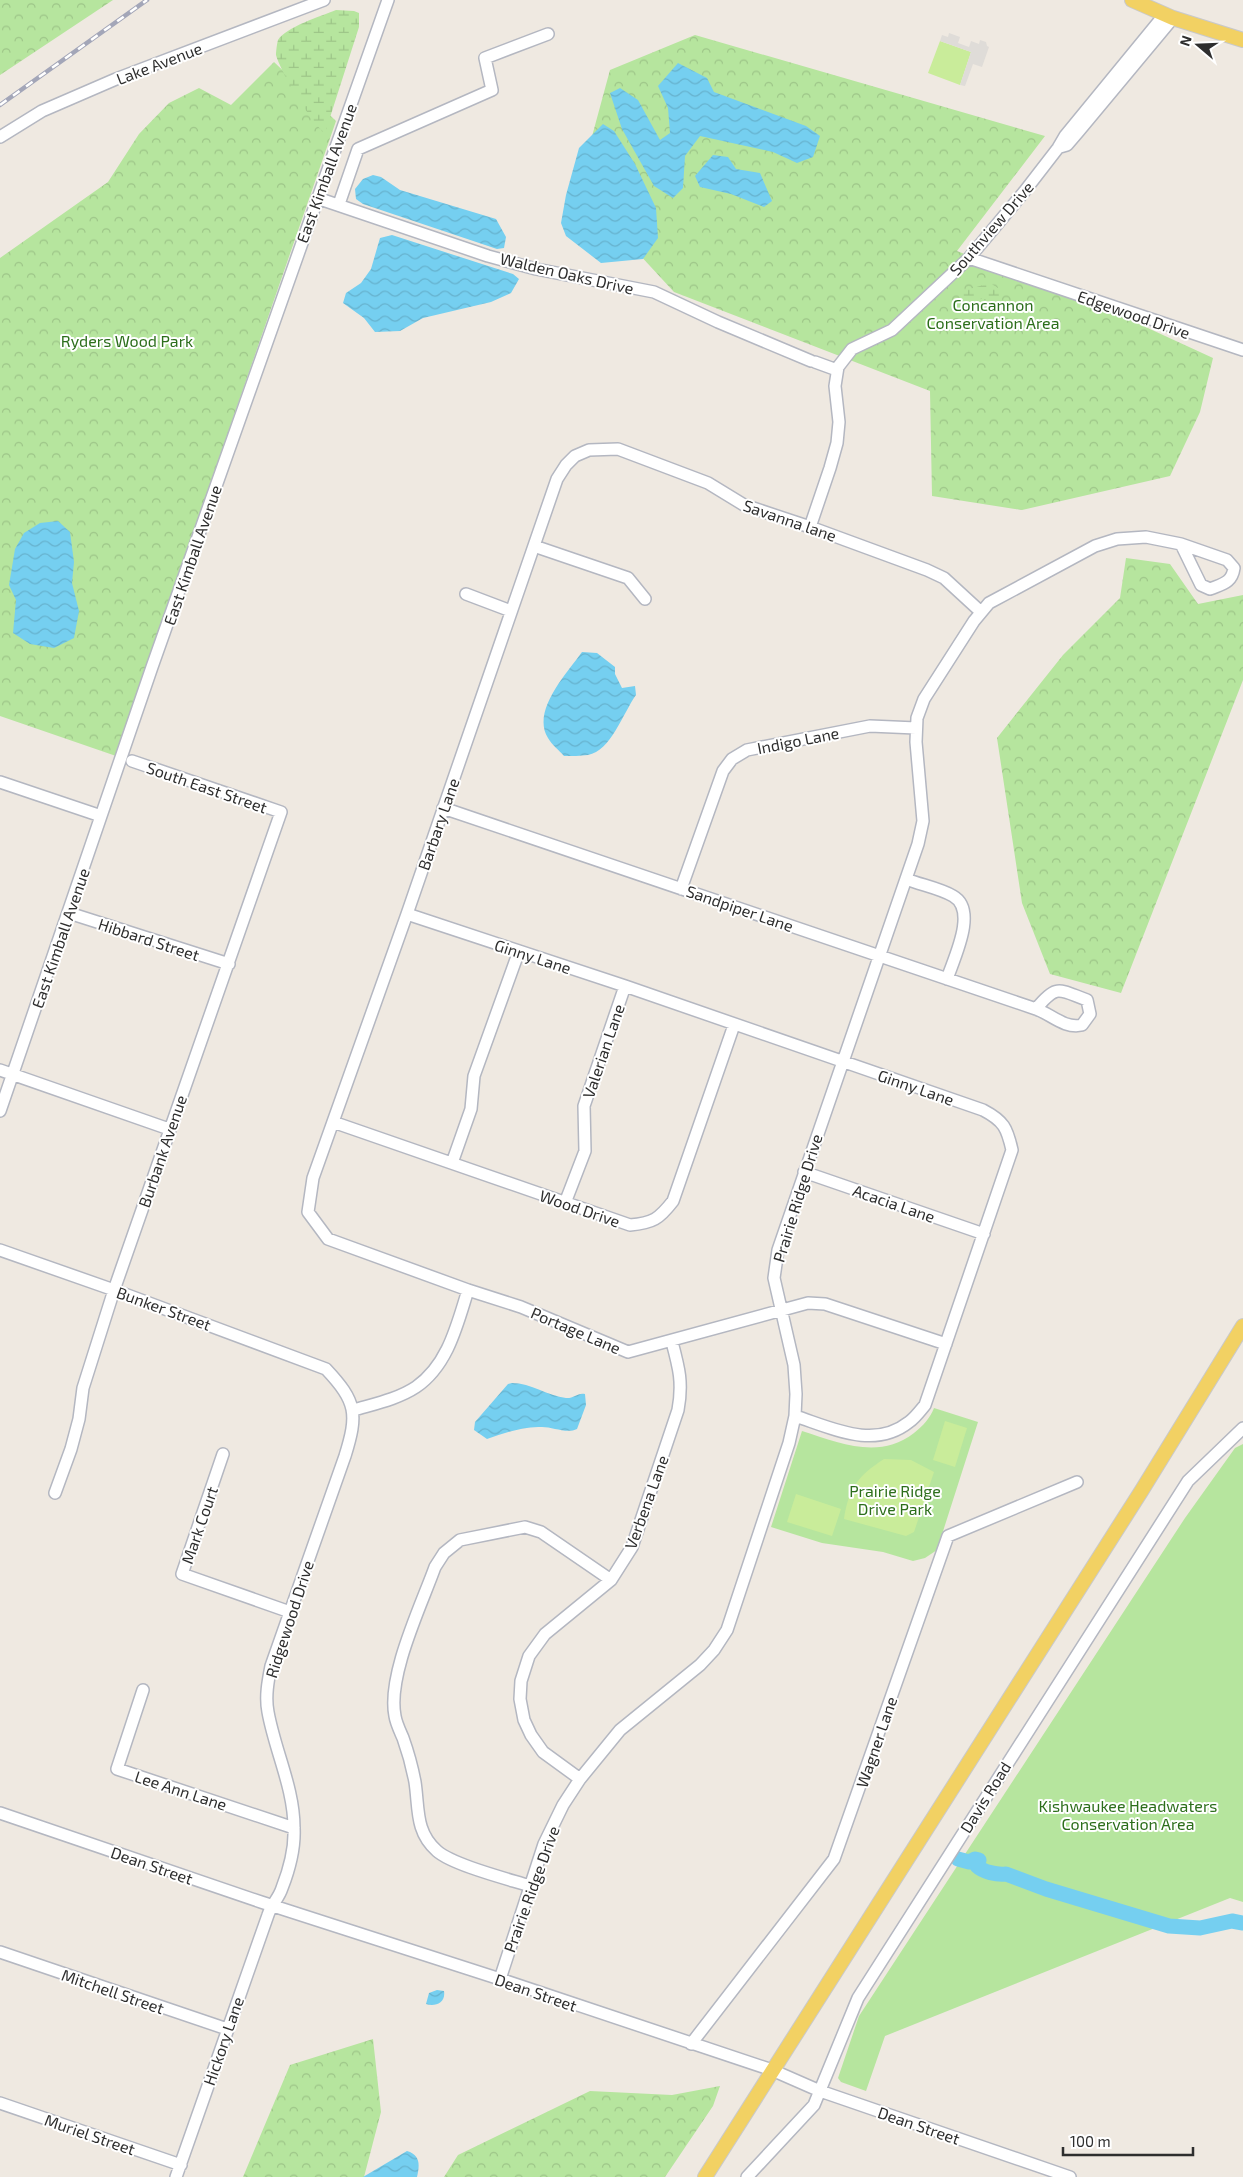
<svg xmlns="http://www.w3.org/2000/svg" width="1243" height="2177" font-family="'Exo 2',sans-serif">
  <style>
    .grass { fill: #b6e59e }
    .forest { fill: url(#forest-crowns) }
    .wetland { fill: url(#wetland-marsh) }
    .pitch { fill: #c9ec9a }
    .plaza { fill: #dfdcd8 }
    .water { fill: url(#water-waves) }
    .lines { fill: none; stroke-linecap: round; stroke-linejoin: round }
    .river { stroke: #75cff0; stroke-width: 15 }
    .minor-casing { stroke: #b4b7c1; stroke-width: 14 }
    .major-casing { stroke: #c9c9c9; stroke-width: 16 }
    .minor { stroke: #fff; stroke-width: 11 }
    .major { stroke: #f2d163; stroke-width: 14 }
    .rail-casing { stroke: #a3a6b8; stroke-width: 4.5 }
    .rail { stroke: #fff; stroke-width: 2.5; stroke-dasharray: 8; stroke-linecap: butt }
    .labels { text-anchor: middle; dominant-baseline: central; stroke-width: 4; stroke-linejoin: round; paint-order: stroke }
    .street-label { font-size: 16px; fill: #2e2e2e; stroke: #fff }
    .park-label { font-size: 16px; fill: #2c6e1b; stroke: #fff }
  </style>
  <defs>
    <pattern id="forest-crowns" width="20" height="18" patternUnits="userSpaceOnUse" patternTransform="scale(1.25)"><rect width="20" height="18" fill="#b6e59e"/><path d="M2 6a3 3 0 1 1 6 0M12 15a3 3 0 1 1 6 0" fill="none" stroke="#9dc588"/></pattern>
    <pattern id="wetland-marsh" width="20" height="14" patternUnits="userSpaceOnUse" patternTransform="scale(1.25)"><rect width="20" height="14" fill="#b6e59e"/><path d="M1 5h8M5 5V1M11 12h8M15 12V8" fill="none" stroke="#9dc588"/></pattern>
    <pattern id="water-waves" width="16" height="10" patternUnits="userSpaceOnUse" patternTransform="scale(1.25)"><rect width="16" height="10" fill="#75cff0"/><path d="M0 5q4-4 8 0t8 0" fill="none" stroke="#66b2ce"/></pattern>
  </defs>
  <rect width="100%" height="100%" fill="#efe9e1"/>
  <path class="grass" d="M934 1408 978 1422 937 1550 925 1558 913 1561 883 1552 822 1543 771 1527 802 1431C840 1443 879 1460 914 1433 923 1426 930 1418 934 1408Z
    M1243 1444V1902L1230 1898 885 2036 866 2091 841 2082 838 2078 859 2016 1185 1518 1235 1448Z"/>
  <path class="forest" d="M0 0H113L0 75Z
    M695 35 1045 136 957 251 1126 318 1213 358 1200 412 1170 476 1022 510 932 496 930 391 674 292 578 188 610 70Z
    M274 62 336 121 116 756 0 716V258L108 182 139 134 169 103 199 88 231 105Z
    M1126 558 1170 564 1198 604 1243 595V680L1121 993 1050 974 1022 903 997 738 1063 655 1120 598Z
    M373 2039 381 2112 364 2177H243L290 2065Z
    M720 2086 713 2106 665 2177H444L458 2155 590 2091 672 2095Z"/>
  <path class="wetland" d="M336 10 354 11 359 13V27L325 133C312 124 280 71 276 55 276 52 277 43 278 40 286 27 321 16 336 10Z
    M990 283 1001 290 999 299H981L971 303H961L959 296 966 290Z"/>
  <path class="pitch" d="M940 41 971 52 960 85 928 73Z
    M945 1421 967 1428 955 1467 933 1460Z
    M884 1459 911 1460 934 1472 914 1532 906 1536 844 1519C849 1487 858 1476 884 1459Z
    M796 1494 841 1509 832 1536 787 1522Z"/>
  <path class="plaza" d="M949 33 960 37 958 43 969 47 971 41 979 44 980 40 986 42 987 46 989 47 982 67 973 64 965 86 960 85 971 52 940 41 942 35 948 37Z"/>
  <path class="water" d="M678 63 707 78 714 92 806 126 820 136 813 157 797 163 773 152 700 136 685 156 683 188 673 198 654 186 622 129 610 93 620 88 638 100 660 140 670 133 668 108 658 86Z
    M603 124 614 131 635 164 656 208 658 238 643 259 601 263 566 236 561 223 566 195 579 148Z
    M713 155 728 157 736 169 760 173 772 201 764 207 731 194 700 187 695 176Z
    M373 175 381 177 400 190 496 219 506 237 504 248 497 249 363 204 356 199 355 189 363 179Z
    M392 235 513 274 519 279 511 293 491 302 423 318 400 331 375 332 364 318 343 303 346 293 361 283 371 269 380 238Z
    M58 521 70 532 74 562 72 583 79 611 74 638 54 648 30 644 13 633 16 600 9 585 15 549 24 533 40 523Z
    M582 652 597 653 615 667V674L622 688 635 686 636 695C623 713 611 751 588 755 580 756 572 756 564 756 559 750 552 745 548 738 531 711 567 673 582 652Z
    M512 1383C531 1383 548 1396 566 1398 573 1399 578 1392 585 1394L586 1405 577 1429C567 1434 553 1427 542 1427 523 1426 505 1433 487 1439L474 1430 475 1422 508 1384Z
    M437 1990 444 1991C446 2003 435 2007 426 2004L429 1993Z
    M407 2151C420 2155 420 2164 417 2177H363Z"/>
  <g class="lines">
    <path class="river" d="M958 1859 969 1862 975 1859 979 1860 977 1866C983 1872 997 1875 1006 1874L1046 1889 1169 1926 1200 1928 1232 1921 1243 1923"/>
    <defs>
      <path id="minor" d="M0 137 42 111 116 79 324 0
        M1060 147 1067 145 1079 131 1173 18
        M317 198 488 256 536 269 654 292 718 322 811 361
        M339 204 358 149 492 90 485 58 548 34
        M969 258 1243 350
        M815 362 837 370
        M810 527 830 468 837 443 839 422 835 386 838 367 852 349 892 330 969 258 1024 192 1058 148 1065 136 1165 14
        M534 546 628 578 645 599
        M466 594 511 611
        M0 782 101 816
        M443 808 1036 1009C1051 1014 1064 1029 1082 1025L1090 1014 1087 1000C1059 990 1057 983 1036 1009
        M906 879C921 885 939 888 953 896 978 910 954 958 947 979
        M681 889 723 771 732 759 747 750 870 726 916 728
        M69 913 229 964
        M407 914 625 986 983 1110C1004 1121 1007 1128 1012 1150L925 1405C920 1411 915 1418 909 1422 874 1450 832 1428 795 1416
        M0 1070 169 1129
        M0 1111 152 667 388 0
        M333 1122 630 1225C653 1223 659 1219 673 1201L734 1025
        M452 1163 471 1109 474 1076 519 951
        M804 1172 984 1234
        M565 1203 585 1151 584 1106 625 986
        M0 1250 114 1290 326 1369C357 1402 358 1414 345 1456L271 1666C268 1681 265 1697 268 1712 275 1751 294 1788 294 1828 295 1848 289 1870 282 1888 279 1898 271 1905 268 1915L176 2177
        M946 1344 825 1304 808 1303 628 1352 521 1307 468 1290 328 1239 308 1212 313 1178 407 914 557 479 566 465 575 456 589 450 618 449 708 483 744 505 810 527 927 570 944 578 981 612
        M354 1410C374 1404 398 1399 416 1387 448 1365 457 1325 468 1290
        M223 1454 182 1574 290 1612
        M55 1493 71 1449 79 1419 83 1388 114 1290 281 812 132 761
        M143 1690 117 1769 294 1828
        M580 1779 543 1752 531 1735 524 1720 520 1699 521 1681 529 1656 545 1634 611 1580 632 1547 678 1410C683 1383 679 1368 672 1342
        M0 1813 261 1902 500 1979 772 2070 820 2091 1070 2177
        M530 1886C508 1879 453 1865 437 1851 415 1832 419 1808 415 1782 412 1766 408 1752 403 1738 400 1731 396 1723 395 1716 387 1676 421 1606 435 1567L444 1553 460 1540 525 1527 541 1532 611 1580
        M0 1952 227 2029
        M500 1979 544 1844 563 1805 580 1779 620 1730 700 1665 714 1650 727 1630 789 1443 795 1416 796 1394 794 1365 774 1278 778 1250 918 844 923 821 916 742 917 718 924 699 974 621 989 603 1095 546 1117 539 1146 537 1181 544 1227 560 1234 568C1232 583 1222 584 1210 589L1201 585 1181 544
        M691 2044 834 1859 948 1536 1077 1482
        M0 2103 181 2165
        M747 2177 814 2105 858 1998 1188 1481 1243 1428"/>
      <path id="major" d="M1132 0 1173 18 1243 40
        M705 2177 1142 1490 1243 1326"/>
    </defs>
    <use href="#minor" class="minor-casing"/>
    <use href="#major" class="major-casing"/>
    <use href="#minor" class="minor"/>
    <use href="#major" class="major"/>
    <defs>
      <path id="rail" d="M0 105 147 0"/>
    </defs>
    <use href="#rail" class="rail-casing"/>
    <use href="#rail" class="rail"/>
  </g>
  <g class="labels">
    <g class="street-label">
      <text transform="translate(159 63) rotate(-21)">Lake Avenue</text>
      <text transform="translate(326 173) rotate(-70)">East Kimball Avenue</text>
      <text transform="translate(991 228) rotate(-49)">Southview Drive</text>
      <text transform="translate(567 273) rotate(13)">Walden Oaks Drive</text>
      <text transform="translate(1134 314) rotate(19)">Edgewood Drive</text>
      <text transform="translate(790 520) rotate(19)">Savanna lane</text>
      <text transform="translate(192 555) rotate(-71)">East Kimball Avenue</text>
      <text transform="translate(798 740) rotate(-11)">Indigo Lane</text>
      <text transform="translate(207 787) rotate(19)">South East Street</text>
      <text transform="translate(438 824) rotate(-71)">Barbary Lane</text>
      <text transform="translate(740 908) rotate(19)">Sandpiper Lane</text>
      <text transform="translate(60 938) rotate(-71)">East Kimball Avenue</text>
      <text transform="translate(149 939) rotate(18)">Hibbard Street</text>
      <text transform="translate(533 956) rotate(18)">Ginny Lane</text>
      <text transform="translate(603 1051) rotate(-71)">Valerian Lane</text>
      <text transform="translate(916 1087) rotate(19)">Ginny Lane</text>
      <text transform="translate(162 1151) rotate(-71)">Burbank Avenue</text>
      <text transform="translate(797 1198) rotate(-73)">Prairie Ridge Drive</text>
      <text transform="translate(894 1203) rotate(19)">Acacia Lane</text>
      <text transform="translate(580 1208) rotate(19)">Wood Drive</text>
      <text transform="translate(164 1308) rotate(20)">Bunker Street</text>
      <text transform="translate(576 1330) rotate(23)">Portage Lane</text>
      <text transform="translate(646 1502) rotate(-70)">Verbena Lane</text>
      <text transform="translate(199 1525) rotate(-71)">Mark Court</text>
      <text transform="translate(289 1619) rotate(-72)">Ridgewood Drive</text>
      <text transform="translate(876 1742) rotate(-71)">Wagner Lane</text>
      <text transform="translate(181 1790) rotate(18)">Lee Ann Lane</text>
      <text transform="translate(985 1797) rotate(-58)">Davis Road</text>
      <text transform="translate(152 1865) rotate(19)">Dean Street</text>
      <text transform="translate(531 1889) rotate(-70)">Prairie Ridge Drive</text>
      <text transform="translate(113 1991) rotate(19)">Mitchell Street</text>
      <text transform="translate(536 1992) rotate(19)">Dean Street</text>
      <text transform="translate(223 2041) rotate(-71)">Hickory Lane</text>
      <text transform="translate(919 2125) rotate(19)">Dean Street</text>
      <text transform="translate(90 2134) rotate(19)">Muriel Street</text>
    </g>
    <g class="park-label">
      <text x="993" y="304">Concannon<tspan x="993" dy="18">Conservation Area</tspan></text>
      <text x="127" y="340">Ryders Wood Park</text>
      <text x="895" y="1490">Prairie Ridge<tspan x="895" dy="18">Drive Park</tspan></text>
      <text x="1128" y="1805">Kishwaukee Headwaters<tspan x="1128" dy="18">Conservation Area</tspan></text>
    </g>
  </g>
  <g transform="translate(1198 45) rotate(289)" stroke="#ffffff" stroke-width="4" paint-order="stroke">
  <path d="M0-4L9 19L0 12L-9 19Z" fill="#2e2e2e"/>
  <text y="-8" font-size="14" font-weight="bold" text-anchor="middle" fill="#2e2e2e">N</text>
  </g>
  <path d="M1063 2147v8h130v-8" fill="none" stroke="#2e2e2e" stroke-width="2.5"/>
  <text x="1070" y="2147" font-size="15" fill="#2e2e2e" stroke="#ffffff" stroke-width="4" paint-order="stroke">100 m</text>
</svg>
